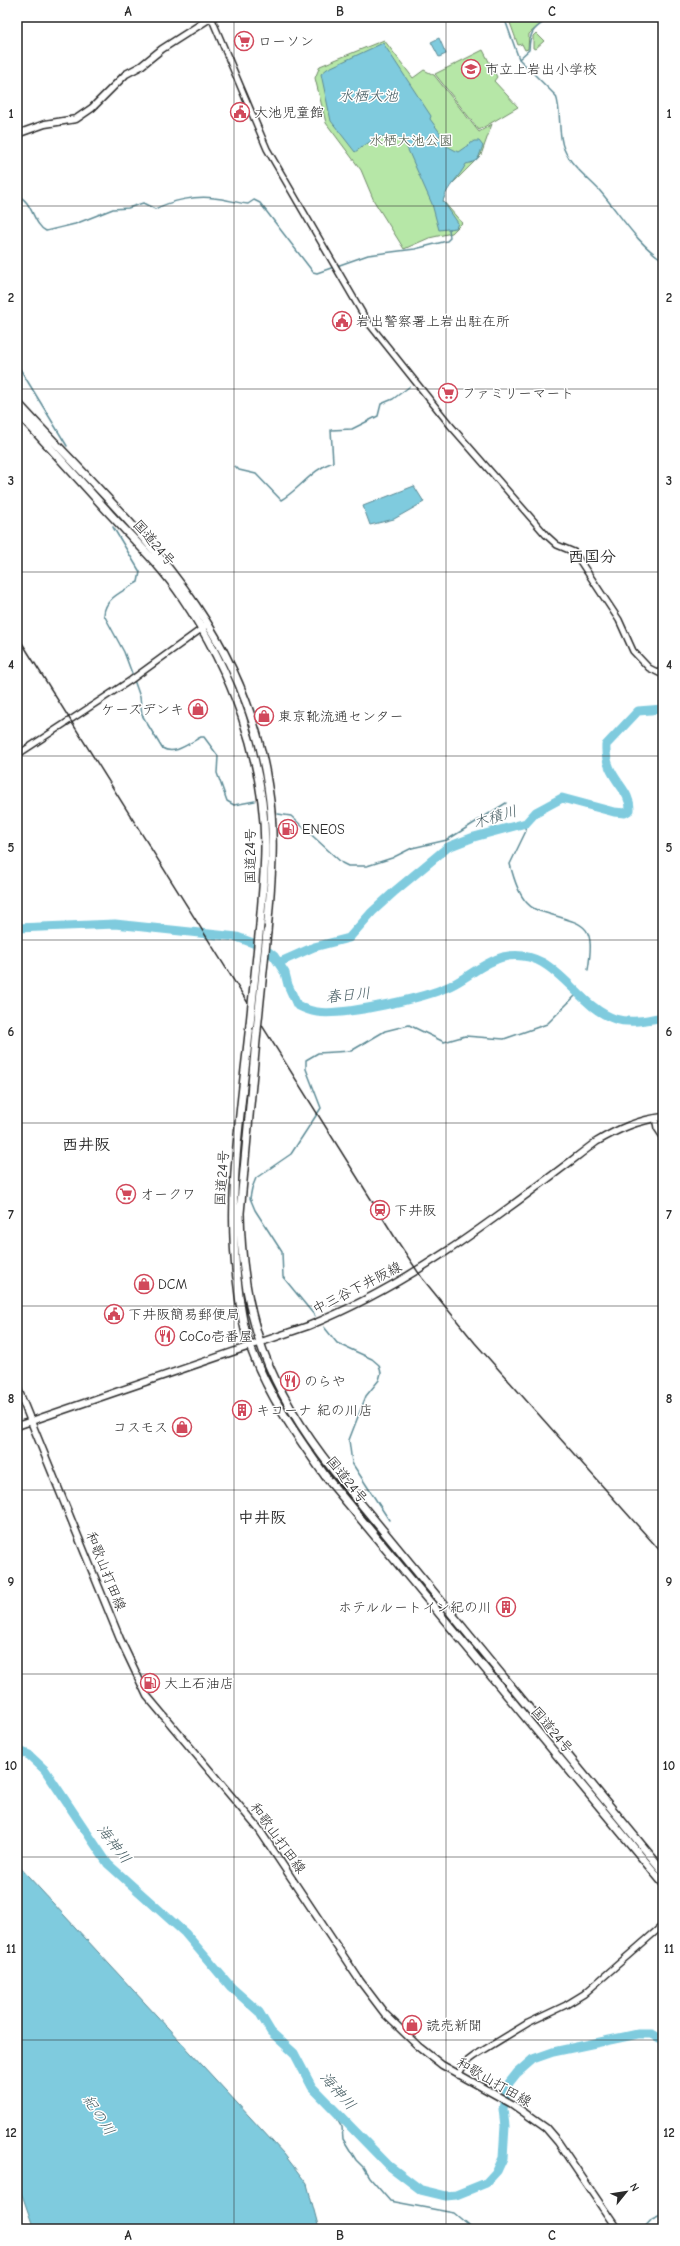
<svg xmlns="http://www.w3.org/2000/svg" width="680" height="2246" font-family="'Comic Neue','Klee One',sans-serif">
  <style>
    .green { fill: #b6e7a7; stroke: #708969 }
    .water { fill: #7fcbde; stroke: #5d8b96 }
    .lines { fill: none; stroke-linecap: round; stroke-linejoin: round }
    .stream { stroke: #5d8b96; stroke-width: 1.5 }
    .river { stroke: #7fcbde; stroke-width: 9 }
    .minor-casing { stroke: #2b2b2b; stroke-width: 8 }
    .major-casing { stroke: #2b2b2b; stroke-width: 9 }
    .highway-casing { stroke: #2b2b2b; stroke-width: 10 }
    .minor { stroke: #fff; stroke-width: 5 }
    .major { stroke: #fff; stroke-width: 6 }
    .highway { stroke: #fff; stroke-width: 7 }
    .rail { stroke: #2b2b2b; stroke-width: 1.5 }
    .highway-bridge-casing { stroke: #2b2b2b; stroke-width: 10; stroke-linecap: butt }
    .highway-bridge { stroke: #fff; stroke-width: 7 }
    .grid { fill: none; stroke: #2b2b2b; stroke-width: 1; stroke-opacity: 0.55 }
    .labels { text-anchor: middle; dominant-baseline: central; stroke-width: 3; stroke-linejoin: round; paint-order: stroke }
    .poi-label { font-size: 14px; fill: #2b2b2b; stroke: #fff; text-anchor: start }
    .park-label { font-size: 14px; fill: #4e5a4a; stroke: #fff }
    .street-label { font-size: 14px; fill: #2b2b2b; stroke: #fff }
    .water-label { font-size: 15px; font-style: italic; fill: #445b61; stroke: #fff }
    .quarter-label { font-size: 16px; font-weight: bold; fill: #2b2b2b; stroke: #fff }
    .neatline { fill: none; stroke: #2b2b2b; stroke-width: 1.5 }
    .grid-label { font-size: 13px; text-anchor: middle; font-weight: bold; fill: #2b2b2b }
  </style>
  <rect width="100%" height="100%" fill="#fff"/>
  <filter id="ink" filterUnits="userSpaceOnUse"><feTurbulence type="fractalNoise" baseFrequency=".025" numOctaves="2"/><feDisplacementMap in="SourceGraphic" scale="8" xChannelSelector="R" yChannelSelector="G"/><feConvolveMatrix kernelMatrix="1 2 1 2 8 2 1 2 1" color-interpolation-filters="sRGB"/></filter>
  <g filter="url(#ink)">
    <path class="green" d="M508 17H548L529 34 528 49 525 50 522 44 518 45Z
      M536 33 544 41 535 49 533 48V36Z
      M384 40 413 78 424 70 434 75 479 132 492 124 481 155 447 189 443 201 462 223 452 233 429 238 404 249 374 201 361 170 326 123 315 78 320 66Z
      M483 50 497 77 494 81 518 107 479 130 435 74Z"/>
    <path class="water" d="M439 38 446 54 439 57 431 42Z
      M383 43 431 116 430 119 441 134 439 136 445 145 458 152 474 141H479L483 146C478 156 481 161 466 164 459 178 447 186 443 201L458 223 456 228 439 230 432 204 404 141C385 129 371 141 355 152L331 121 321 74 327 69Z
      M414 486 424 502 394 519 370 525 363 506Z
      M17 1864 284 2154 307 2184 319 2229H34L21 2192 17 2147Z"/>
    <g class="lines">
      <path class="stream" d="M504 17 519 59 556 96C562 112 557 132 564 149 571 166 588 178 600 191 620 214 637 244 663 260
        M519 59 529 50C530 28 535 29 551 17
        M17 196C32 199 33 225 46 231L75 224 113 209 128 208 143 203 155 209C171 201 196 195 214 198 226 199 237 203 248 204L254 200 260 203 313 272 317 273 368 255 415 249 447 241 450 238 449 229
        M17 364 67 446
        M235 466 239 470 256 474 281 500C300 489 312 469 333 462L331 430 352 429 378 416 381 404 393 399 409 387
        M113 527 140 572 138 582C125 590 104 598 104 615L124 652 133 676
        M134 680 140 697 142 715 162 748C175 756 189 743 201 737H204L218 756 217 773 227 801 234 805 255 801
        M278 814 291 816 342 863 348 866H367L392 858 412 848 447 840 506 803
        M524 824 526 831 510 864C513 876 518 894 527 903 532 909 539 911 546 913 587 925 595 924 588 970
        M315 1316 283 1277 282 1252 255 1210 250 1198 252 1188 256 1178 291 1154 321 1108 306 1069V1060L318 1053 351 1051 385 1031 409 1025 444 1042 465 1036 504 1039 547 1024 578 993
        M324 1327 337 1343 372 1359 379 1365 381 1373 379 1380 366 1396 349 1440 352 1463 389 1520
        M330 2106 342 2127 343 2139 356 2160 363 2167 369 2177 390 2201 454 2213 473 2229
        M643 2229 652 2219 663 2214"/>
      <path class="river" d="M17 928 115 924 237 937 261 946 274 956 285 973 288 985 297 1005C303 1008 310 1011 317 1012 343 1016 425 998 450 986 467 978 484 962 503 957 555 945 573 1005 615 1019 630 1024 648 1020 663 1017
        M280 962 314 947 349 938 372 912 395 891 448 847 474 837 526 823 536 812 562 798 614 812 625 813 630 810C631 787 604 779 606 745L638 711 663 709
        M17 1750 29 1755 45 1770 108 1864 185 1933 231 1987 259 2012 271 2032 294 2053 312 2087 388 2165 421 2190 446 2196 456 2195 486 2183 497 2171 503 2158 505 2126 503 2109 506 2092 509 2083 517 2073 533 2059 553 2052 638 2034H652L663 2040"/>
      <defs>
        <path id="minor" d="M211 17 267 149 367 321 450 425 546 535 557 545 574 552 619 620 633 651 649 668 663 675
          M17 755 131 680 204 627
          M655 1118 657 1128 663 1137
          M458 2075 466 2062 474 2056 528 2023 566 2005 584 1994 663 1925"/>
        <path id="major" d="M17 134 45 124 76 119 92 108 126 74 141 66 162 49 212 17
          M17 1387 120 1639 147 1696 258 1828 360 1981 385 2014 418 2046 442 2065 512 2104 546 2128 558 2142 617 2229
          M17 1426 308 1326C415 1283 505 1211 596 1142 618 1129 638 1120 663 1117"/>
        <path id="highway" d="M17 402C126 522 243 616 268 787 276 835 271 884 267 932
          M17 412C49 446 80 481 111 515 136 542 162 567 182 597 232 671 264 757 265 846 265 872 262 899 260 925
          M250 1024C241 1111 226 1199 238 1287 240 1306 243 1327 250 1346 268 1395 296 1435 326 1477L663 1883
          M257 1030 240 1213C242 1319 268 1388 334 1471L663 1871"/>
      </defs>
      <use href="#minor" class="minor-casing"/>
      <use href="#major" class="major-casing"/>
      <use href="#highway" class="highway-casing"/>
      <use href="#minor" class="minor"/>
      <use href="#major" class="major"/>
      <use href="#highway" class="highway"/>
      <path class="rail" d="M17 635 396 1239 422 1278 475 1343 663 1554"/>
      <defs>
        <path id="highway-bridge" d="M250 1024 260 925
          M257 1030 267 932"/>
      </defs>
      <use href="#highway-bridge" class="highway-bridge-casing"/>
      <use href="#highway-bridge" class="highway-bridge"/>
    </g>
  </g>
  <path class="grid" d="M234 17V2229M446 17V2229M17 206H663M17 389H663M17 572H663M17 756H663M17 940H663M17 1123H663M17 1306H663M17 1490H663M17 1674H663M17 1857H663M17 2040H663"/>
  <defs>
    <symbol id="supermarket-ring" viewBox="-11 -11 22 22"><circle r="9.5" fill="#fff" stroke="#d1495b" stroke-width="1.5"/><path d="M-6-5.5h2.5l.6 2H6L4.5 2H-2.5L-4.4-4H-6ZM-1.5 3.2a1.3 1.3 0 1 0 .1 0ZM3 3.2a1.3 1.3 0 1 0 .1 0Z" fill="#d1495b"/></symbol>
    <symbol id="school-ring" viewBox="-11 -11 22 22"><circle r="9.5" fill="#fff" stroke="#d1495b" stroke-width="1.5"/><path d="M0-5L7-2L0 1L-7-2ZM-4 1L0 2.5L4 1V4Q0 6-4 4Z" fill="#d1495b"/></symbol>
    <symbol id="civic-ring" viewBox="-11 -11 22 22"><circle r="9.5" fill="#fff" stroke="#d1495b" stroke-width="1.5"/><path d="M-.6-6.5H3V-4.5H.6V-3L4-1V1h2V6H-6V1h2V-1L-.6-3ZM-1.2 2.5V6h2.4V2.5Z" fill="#d1495b"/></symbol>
    <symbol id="shop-ring" viewBox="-11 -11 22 22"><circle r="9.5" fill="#fff" stroke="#d1495b" stroke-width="1.5"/><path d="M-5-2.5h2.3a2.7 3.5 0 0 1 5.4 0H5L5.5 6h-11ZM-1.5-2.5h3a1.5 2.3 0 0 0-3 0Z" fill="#d1495b"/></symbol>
    <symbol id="fuel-ring" viewBox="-11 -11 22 22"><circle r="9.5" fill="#fff" stroke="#d1495b" stroke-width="1.5"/><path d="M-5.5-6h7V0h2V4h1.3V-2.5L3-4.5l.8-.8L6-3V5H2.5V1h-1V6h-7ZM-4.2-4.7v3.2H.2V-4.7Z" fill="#d1495b"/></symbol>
    <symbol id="station-ring" viewBox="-11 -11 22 22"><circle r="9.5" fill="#fff" stroke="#d1495b" stroke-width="1.5"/><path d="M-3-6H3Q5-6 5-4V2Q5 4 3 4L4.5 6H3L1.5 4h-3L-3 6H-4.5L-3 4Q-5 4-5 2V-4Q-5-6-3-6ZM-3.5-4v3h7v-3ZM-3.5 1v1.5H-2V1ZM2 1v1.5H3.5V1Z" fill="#d1495b"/></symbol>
    <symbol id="restaurant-ring" viewBox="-11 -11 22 22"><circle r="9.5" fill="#fff" stroke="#d1495b" stroke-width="1.5"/><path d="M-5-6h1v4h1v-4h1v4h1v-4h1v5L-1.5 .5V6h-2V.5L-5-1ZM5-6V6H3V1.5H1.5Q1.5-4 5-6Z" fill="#d1495b"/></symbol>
    <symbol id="building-ring" viewBox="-11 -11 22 22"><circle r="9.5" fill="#fff" stroke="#d1495b" stroke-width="1.5"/><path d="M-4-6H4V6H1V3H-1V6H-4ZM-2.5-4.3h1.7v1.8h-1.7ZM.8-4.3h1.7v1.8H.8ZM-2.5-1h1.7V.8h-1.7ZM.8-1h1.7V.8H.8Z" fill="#d1495b"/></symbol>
  </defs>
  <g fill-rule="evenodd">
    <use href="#supermarket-ring" x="233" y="30" width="22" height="22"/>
    <use href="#school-ring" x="460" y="58" width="22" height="22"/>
    <use href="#civic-ring" x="229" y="101" width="22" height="22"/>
    <use href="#civic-ring" x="331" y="310" width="22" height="22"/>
    <use href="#supermarket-ring" x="437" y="382" width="22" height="22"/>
    <use href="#shop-ring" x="187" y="698" width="22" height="22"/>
    <use href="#shop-ring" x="253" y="705" width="22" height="22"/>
    <use href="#fuel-ring" x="277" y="818" width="22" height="22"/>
    <use href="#supermarket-ring" x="115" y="1183" width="22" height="22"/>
    <use href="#station-ring" x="369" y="1199" width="22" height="22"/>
    <use href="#shop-ring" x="133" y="1273" width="22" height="22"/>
    <use href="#civic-ring" x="103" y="1303" width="22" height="22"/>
    <use href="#restaurant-ring" x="154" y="1325" width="22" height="22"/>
    <use href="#restaurant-ring" x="279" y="1370" width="22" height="22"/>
    <use href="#building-ring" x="231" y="1399" width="22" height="22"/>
    <use href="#shop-ring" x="171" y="1416" width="22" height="22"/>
    <use href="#building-ring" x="495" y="1596" width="22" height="22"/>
    <use href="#fuel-ring" x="139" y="1672" width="22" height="22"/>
    <use href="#shop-ring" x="401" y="2014" width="22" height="22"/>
  </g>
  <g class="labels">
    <g class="poi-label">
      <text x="258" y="41">ローソン</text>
      <text x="485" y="69">市立上岩出小学校</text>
      <text x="254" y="112">大池児童館</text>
      <text x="356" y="321">岩出警察署上岩出駐在所</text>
      <text x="462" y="393">ファミリーマート</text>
      <text x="184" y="709" text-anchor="end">ケーズデンキ</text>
      <text x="278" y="716">東京靴流通センター</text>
      <text x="302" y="829">ENEOS</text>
      <text x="140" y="1194">オークワ</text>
      <text x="394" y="1210">下井阪</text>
      <text x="158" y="1284">DCM</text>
      <text x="128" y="1314">下井阪簡易郵便局</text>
      <text x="179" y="1336">CoCo壱番屋</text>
      <text x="304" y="1381">のらや</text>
      <text x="256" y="1410">キコーナ 紀の川店</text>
      <text x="168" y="1427" text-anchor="end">コスモス</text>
      <text x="492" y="1607" text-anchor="end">ホテルルートイン紀の川</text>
      <text x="164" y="1683">大上石油店</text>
      <text x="426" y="2025">読売新聞</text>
    </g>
    <g class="park-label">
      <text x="411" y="140">水栖大池公園</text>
    </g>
    <g class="street-label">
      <text transform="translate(154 543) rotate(49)">国道24号</text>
      <text transform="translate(250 856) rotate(-90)">国道24号</text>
      <text transform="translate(222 1178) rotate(-86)">国道24号</text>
      <text transform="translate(357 1288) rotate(-27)">中三谷下井阪線</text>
      <text transform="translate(347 1480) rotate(51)">国道24号</text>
      <text transform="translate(106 1571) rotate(68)">和歌山打田線</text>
      <text transform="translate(552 1730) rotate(50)">国道24号</text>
      <text transform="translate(278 1838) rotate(54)">和歌山打田線</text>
      <text transform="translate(494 2082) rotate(30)">和歌山打田線</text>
    </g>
    <g class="water-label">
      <text x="368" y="96">水栖大池</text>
      <text transform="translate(495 817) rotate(-17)">木積川</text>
      <text transform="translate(348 995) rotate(-6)">春日川</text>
      <text transform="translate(114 1844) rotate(52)">海神川</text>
      <text transform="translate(338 2091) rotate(48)">海神川</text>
      <text transform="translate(99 2115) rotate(57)">紀の川</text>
    </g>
    <g class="quarter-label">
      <text x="592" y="557">西国分</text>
      <text x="86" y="1145">西井阪</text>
      <text x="262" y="1518">中井阪</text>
    </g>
  </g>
  <rect width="680" height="2246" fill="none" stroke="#fff" stroke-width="44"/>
  <g transform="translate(626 2192) rotate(60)" stroke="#ffffff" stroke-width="3" paint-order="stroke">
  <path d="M0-3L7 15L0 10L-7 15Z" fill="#2b2b2b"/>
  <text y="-6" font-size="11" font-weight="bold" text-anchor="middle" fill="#2b2b2b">N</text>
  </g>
  <rect x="22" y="22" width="636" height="2202" class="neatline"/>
  <g class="grid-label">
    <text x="128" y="16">A</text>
    <text x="340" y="16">B</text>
    <text x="552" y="16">C</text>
    <text x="11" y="118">1</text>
    <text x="669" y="118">1</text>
    <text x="11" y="302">2</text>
    <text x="669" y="302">2</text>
    <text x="11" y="485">3</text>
    <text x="669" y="485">3</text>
    <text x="11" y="669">4</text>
    <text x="669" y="669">4</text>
    <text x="11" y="852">5</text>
    <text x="669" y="852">5</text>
    <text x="11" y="1036">6</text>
    <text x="669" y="1036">6</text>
    <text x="11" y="1219">7</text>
    <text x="669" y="1219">7</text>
    <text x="11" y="1403">8</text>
    <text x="669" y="1403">8</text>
    <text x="11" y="1586">9</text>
    <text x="669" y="1586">9</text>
    <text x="11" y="1770">10</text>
    <text x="669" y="1770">10</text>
    <text x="11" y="1953">11</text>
    <text x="669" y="1953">11</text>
    <text x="11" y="2137">12</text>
    <text x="669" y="2137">12</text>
    <text x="128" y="2240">A</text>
    <text x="340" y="2240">B</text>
    <text x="552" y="2240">C</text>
  </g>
</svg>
